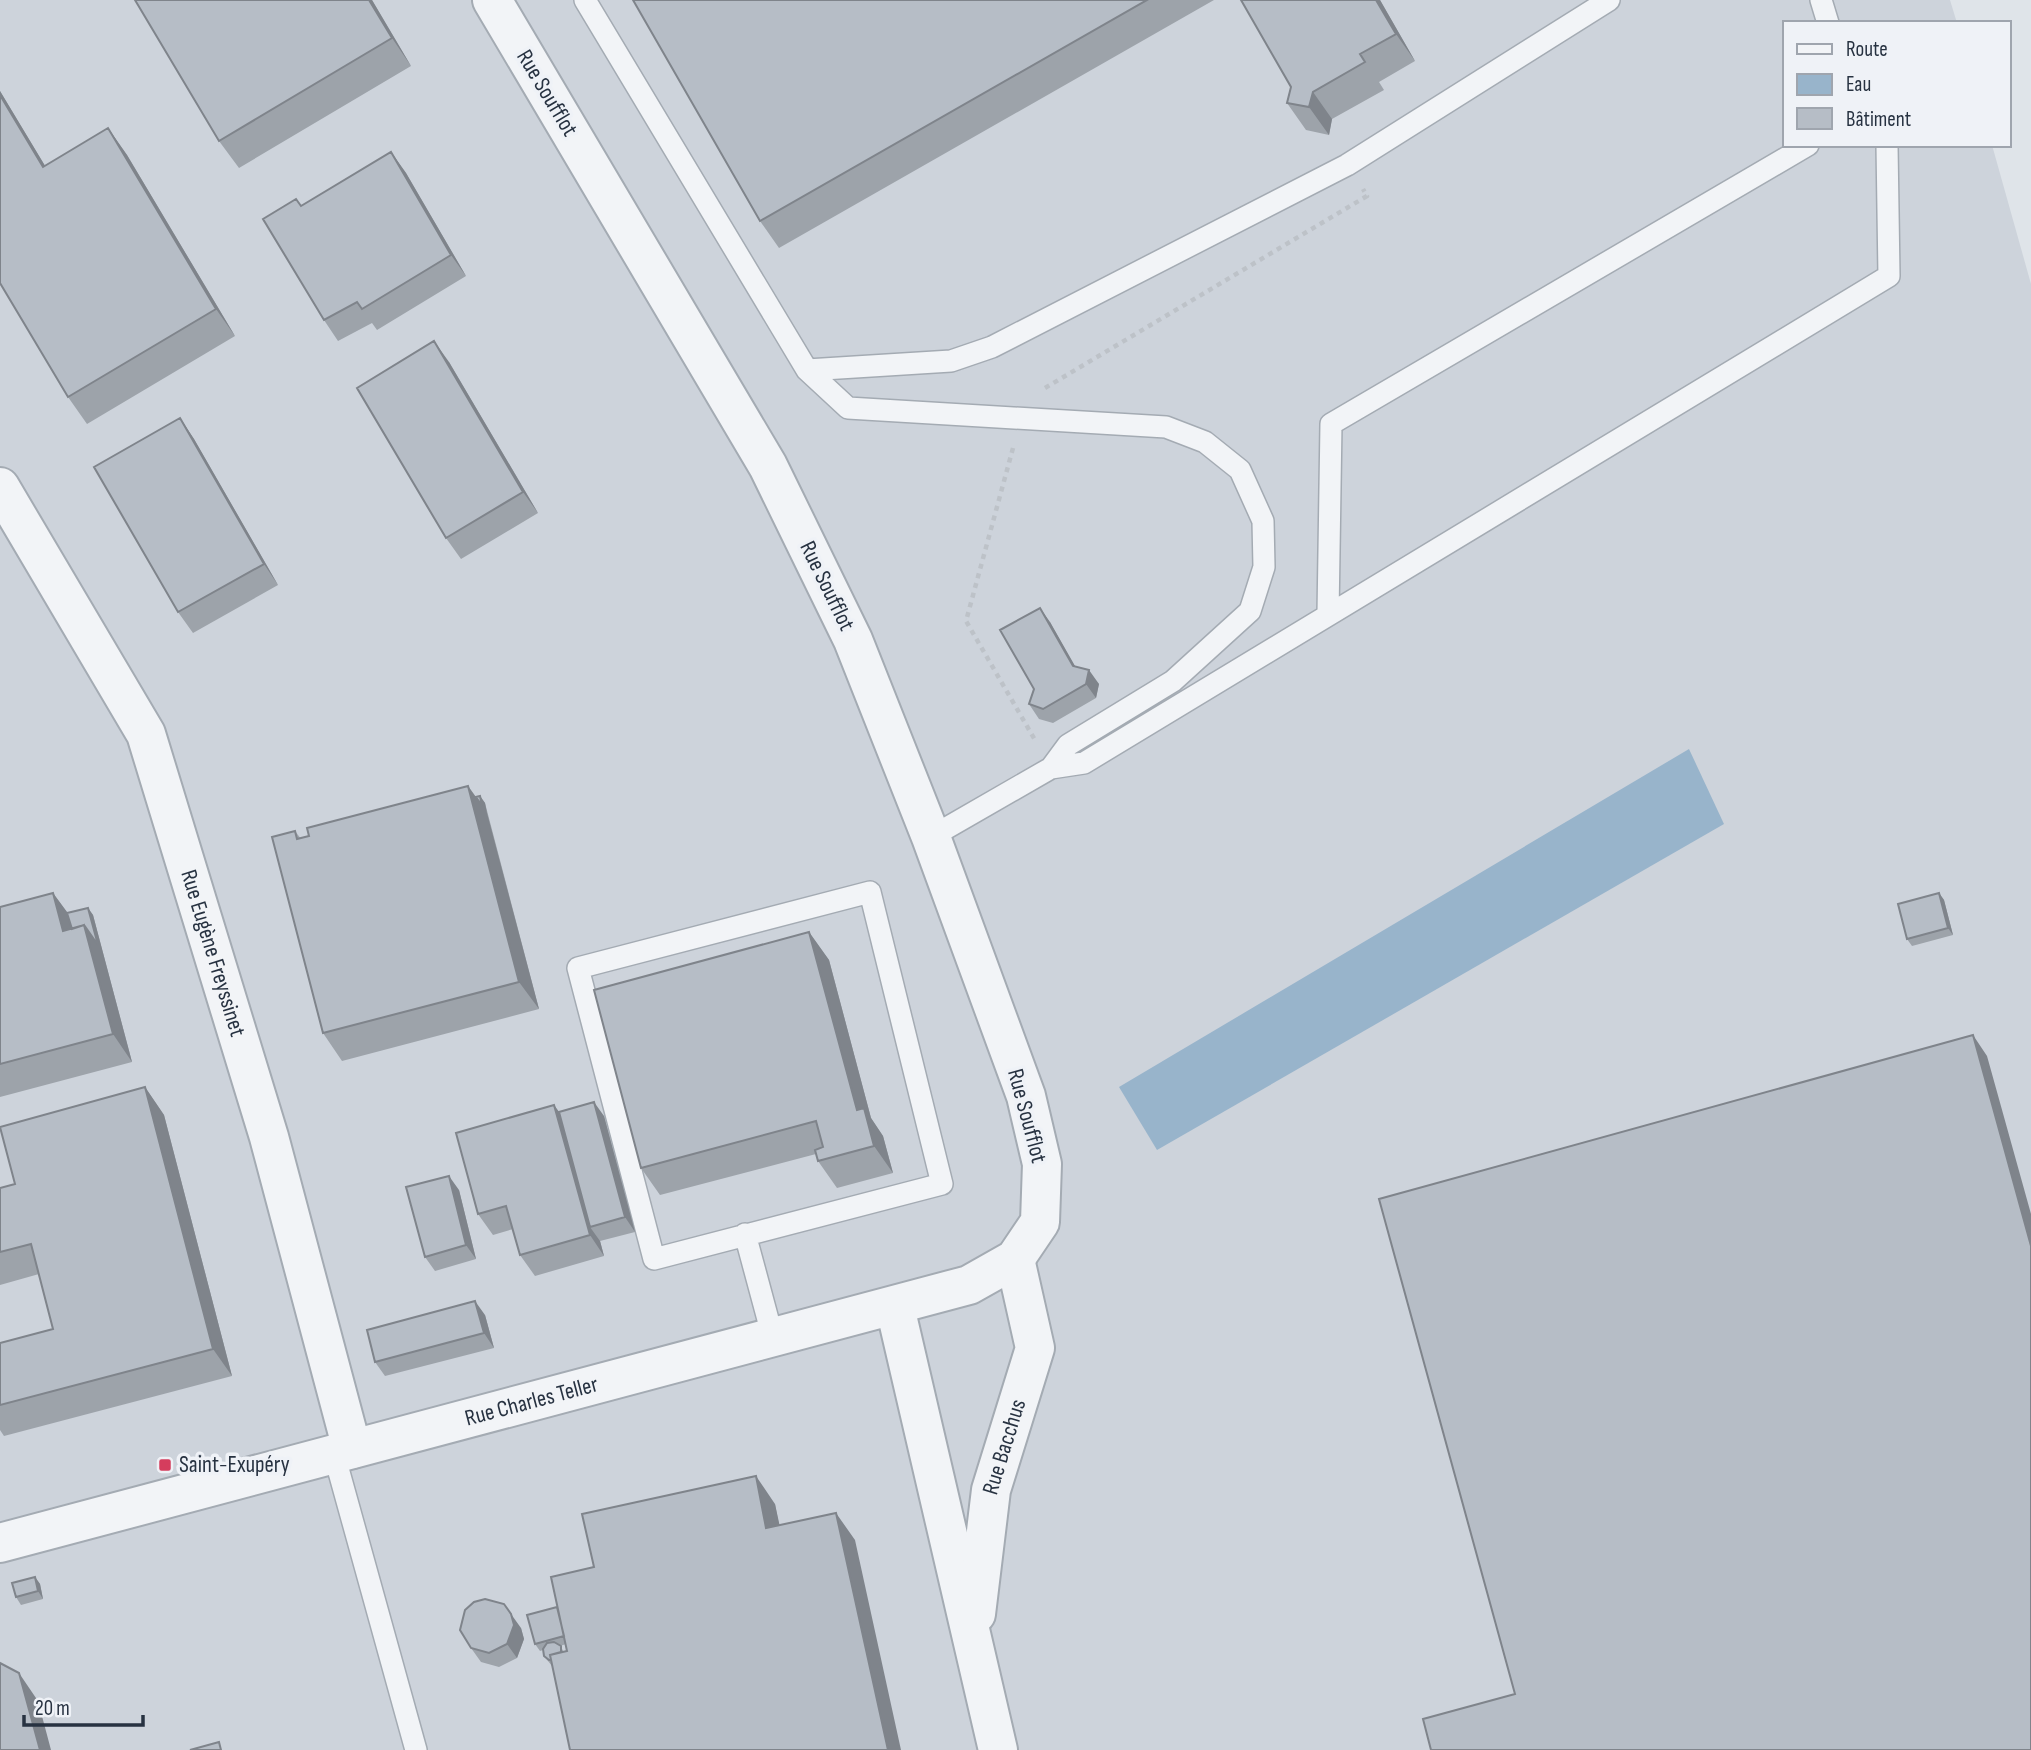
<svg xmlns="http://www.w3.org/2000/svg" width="2031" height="1750" font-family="'Sofia Sans Condensed',sans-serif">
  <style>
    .built { fill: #cdd3db }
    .water { fill: #98b4cb }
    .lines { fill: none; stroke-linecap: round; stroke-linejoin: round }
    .lane-casing { stroke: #a4abb3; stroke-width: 24 }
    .street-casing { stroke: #a4abb3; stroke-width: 42 }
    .path { stroke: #bdc2c8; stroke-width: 4.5; stroke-dasharray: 5 5; stroke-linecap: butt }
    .lane { stroke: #f2f4f7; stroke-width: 21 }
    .street { stroke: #f2f4f7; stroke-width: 38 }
    .wall { fill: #9da3aa; fill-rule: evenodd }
    .shaded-wall { fill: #7f848b }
    .building { fill: #b6bdc6; stroke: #7f848b; stroke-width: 2 }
    .poi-dot { fill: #d53d5d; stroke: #eff2f7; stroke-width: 2.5 }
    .labels { text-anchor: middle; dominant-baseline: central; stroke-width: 7; stroke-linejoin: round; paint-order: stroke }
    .street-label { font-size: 23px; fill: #273241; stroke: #eff2f7 }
    .poi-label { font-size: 23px; fill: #273241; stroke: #eff2f7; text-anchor: start }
  </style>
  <rect width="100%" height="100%" fill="#dfe4e9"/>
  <path class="built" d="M0 0H1950L1957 23H1784V145H1992L2031 284V1750H0Z"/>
  <path class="water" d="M1689 749 1724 824 1157 1150 1119 1087Z"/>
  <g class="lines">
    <defs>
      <path id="lane" d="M585 0 807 370 848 408 1166 427 1205 442 1240 470 1263 521 1264 567 1250 611 1173 681 1068 745 1051 768
        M1821 0 1828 23
        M807 370 951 361 992 347 1347 165 1609 0
        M1328 615 1331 424 1808 145
        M931 837 1051 768 1084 763 1889 276 1887 145
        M870 892 942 1184 654 1259 578 968Z
        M745 1234 773 1338
        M334 1454 416 1750"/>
      <g id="street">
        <path id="s1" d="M0 487 146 734 269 1137 352 1449"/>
        <path d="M895 1307 998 1750"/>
        <path id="s2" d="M0 1543 969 1285 1015 1259 1040 1222 1042 1164 1026 1096 931 837 853 640 768 466 492 0"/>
        <path id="s3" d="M976 1614 991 1490 1035 1348 1015 1259"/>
      </g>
    </defs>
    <use href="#lane" class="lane-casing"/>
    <use href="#street" class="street-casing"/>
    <path class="path" d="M1045 388 1367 196 1363 189
      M1013 448 966 621 1035 740"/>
    <use href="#lane" class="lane"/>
    <use href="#street" class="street"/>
  </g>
  <path class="wall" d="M372 0 411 66 239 168 219 141Z
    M633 0H1214L779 248 760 221Z
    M1241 0H1380L1415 61 1379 82 1384 90 1332 119 1329 135 1306 130 1287 103 1291 87Z
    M0 91 45 166 108 128 127 155 235 336 87 424 68 397 0 283Z
    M391 152 406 173 466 276 377 330 372 323 338 341 324 320 301 206Z
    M449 362 538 513 461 559 446 538Z
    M180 418 194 439 278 585 193 633 178 612Z
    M1050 622 1075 667 1099 684 1096 698 1053 723 1039 719 1029 704 1034 689Z
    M468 786 476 797 480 796 485 803 539 1009 342 1061 323 1033 295 831 301 839Z
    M53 893 67 913 88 908 93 915 132 1062 0 1097V907Z
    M1939 893 1944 900 1953 935 1912 946 1907 939Z
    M809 932 829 960 871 1118 883 1136 893 1173 837 1188 818 1161 816 1154 660 1195 641 1168Z
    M145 1087 164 1115 232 1376 4 1436 0 1430V1343L53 1329 39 1274 0 1285V1188L15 1184Z
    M554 1105 559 1112 604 1116 635 1232 600 1241 604 1256 535 1276 520 1255 513 1229 493 1235 478 1214Z
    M459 1190 476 1259 435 1271 425 1257Z
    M485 1315 494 1348 385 1376 375 1362Z
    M775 1504 779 1525 855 1540 552 1666 544 1656 543 1650 540 1651 535 1644 557 1607ZM566 1644 567 1651 564 1652 560 1646Z
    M35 1577 40 1584 43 1599 21 1605 16 1597Z
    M521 1628 524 1639 517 1658 499 1667 481 1662 471 1648Z"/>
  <path class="shaded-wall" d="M369 0H372L411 66 392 38Z
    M1376 0H1380L1415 61 1396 34Z
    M0 91 62 194 43 167 0 95Z
    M1313 92 1332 119 1329 135 1309 107Z
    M108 128 127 155 235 336 216 309Z
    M391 152 406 173 466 276 451 255Z
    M434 341 449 362 538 513 523 492Z
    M180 418 194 439 278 585 264 564Z
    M1040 608 1050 622 1083 680 1073 666Z
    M1089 670 1099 684 1096 698 1086 684Z
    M468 786 487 813 539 1009 519 982Z
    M480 796 485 803 487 813 482 806Z
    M53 893 73 920 80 950 63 931Z
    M1939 893 1944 900 1953 935 1948 928Z
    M88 908 93 915 132 1062 113 1034 84 925Z
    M809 932 829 960 871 1118 883 1136 893 1173 874 1146 857 1110Z
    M1973 1035 1987 1056 2031 1214V1246Z
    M145 1087 164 1115 232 1376 213 1349Z
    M594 1102 604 1116 635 1232 625 1217Z
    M554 1105 569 1126 590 1227 600 1241 604 1256 590 1235Z
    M449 1176 459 1190 476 1259 466 1245Z
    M475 1301 485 1315 494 1348 484 1333Z
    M756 1476 775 1504 786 1555 766 1528Z
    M836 1513 855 1540 901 1750H888Z
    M35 1577 40 1584 43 1599 38 1591Z
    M511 1614 521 1628 524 1639 517 1658 507 1644Z
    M19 1673 38 1701 51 1750H40Z"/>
  <path class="building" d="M135 0H369L392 38 219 141Z
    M633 0H1147L760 221Z
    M1241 0H1376L1396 34 1360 54 1365 62 1313 92 1309 107 1287 103 1291 87Z
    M0 95 43 167 108 128 216 309 68 397 0 283Z
    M391 152 451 255 362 309 357 302 324 320 263 219 296 199 301 206Z
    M434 341 523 492 446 538 357 388Z
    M180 418 264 564 178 612 94 467Z
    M1040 608 1073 666 1089 670 1086 684 1043 709 1029 704 1034 689 1000 630Z
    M468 786 519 982 323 1033 272 837 295 831 297 839 309 836 307 828Z
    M480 796 482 806 476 797Z
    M53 893 63 931 84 925 113 1034 0 1064V907Z
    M1939 893 1948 928 1907 939 1898 904Z
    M88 908 98 945 84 925 72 929 67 913Z
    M809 932 857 1110 864 1108 874 1146 818 1161 815 1150 823 1147 816 1121 641 1168 594 990Z
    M1973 1035 2031 1246V1750H1431L1423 1719 1515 1694 1379 1199Z
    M145 1087 213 1349 0 1405V1343L53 1329 31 1244 0 1252V1188L15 1184 0 1127Z
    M594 1102 625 1217 590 1227 559 1112Z
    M554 1105 590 1235 520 1255 506 1206 478 1214 456 1133Z
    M449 1176 466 1245 425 1257 406 1187Z
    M475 1301 484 1333 375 1362 367 1330Z
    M756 1476 766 1528 836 1513 888 1750H570L550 1655 567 1651 551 1577 594 1567 582 1514Z
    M35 1577 38 1591 16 1597 12 1583Z
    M485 1599 504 1604 511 1614 514 1625 507 1644 489 1653 471 1648 460 1630 465 1610 474 1602Z
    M557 1607 564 1636 535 1644 527 1615Z
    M554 1642 561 1646V1652L550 1655 551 1660H549L544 1656 543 1649 547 1643Z
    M0 1663 19 1673 40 1750H0Z
    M219 1742 221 1750H190Z"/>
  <rect class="poi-dot" x="158" y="1458" width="14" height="14" rx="3.5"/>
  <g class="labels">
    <g class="street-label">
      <text transform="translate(547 93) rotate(59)">Rue Soufflot</text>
      <text transform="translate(827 586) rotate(64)">Rue Soufflot</text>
      <text stroke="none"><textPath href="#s1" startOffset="516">Rue Eugène Freyssinet</textPath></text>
      <text transform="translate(1027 1116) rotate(75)">Rue Soufflot</text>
      <text stroke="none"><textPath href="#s2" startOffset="550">Rue Charles Teller</textPath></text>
      <text stroke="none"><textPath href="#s3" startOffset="170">Rue Bacchus</textPath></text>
    </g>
    <g class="poi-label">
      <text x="179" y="1465">Saint-Exupéry</text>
    </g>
  </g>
  <rect x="1783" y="21" width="228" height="126" fill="#eff2f7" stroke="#9fa5ae" stroke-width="2"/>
  <rect x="1797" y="44" width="35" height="10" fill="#f2f4f7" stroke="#9fa5ae" stroke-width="2"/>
  <text x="1846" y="56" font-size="21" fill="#273241">Route</text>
  <rect x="1797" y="74" width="35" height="21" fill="#98b4cb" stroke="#9fa5ae" stroke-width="2"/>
  <text x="1846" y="91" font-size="21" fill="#273241">Eau</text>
  <rect x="1797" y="108" width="35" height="21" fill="#b6bdc6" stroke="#9fa5ae" stroke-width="2"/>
  <text x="1846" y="126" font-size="21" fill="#273241">Bâtiment</text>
  <path d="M24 1715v10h119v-10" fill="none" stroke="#273241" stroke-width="3.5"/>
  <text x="35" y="1715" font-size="21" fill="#273241" stroke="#eff2f7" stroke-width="5" paint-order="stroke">20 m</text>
</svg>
